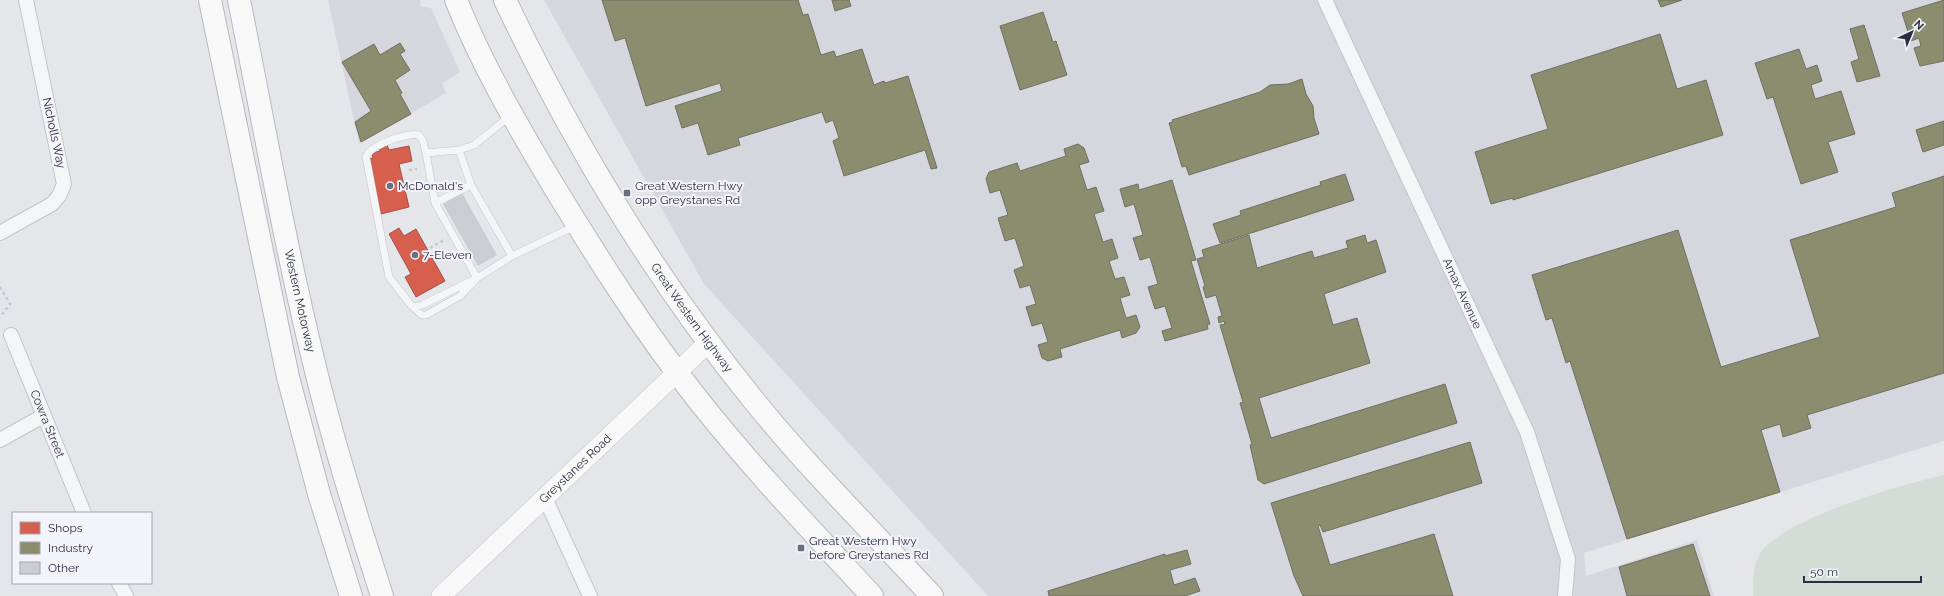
<svg xmlns="http://www.w3.org/2000/svg" width="1944" height="596" font-family="Raleway,sans-serif">
  <style>
    .built { fill: #d5d7df }
    .green { fill: #d3ddd5 }
    .shops { fill: #d6604d; stroke: #a2514b }
    .industry { fill: #8c8c6e; stroke: #6f7062 }
    .building { fill: #cccdd2 }
    .lines { fill: none; stroke-linecap: round; stroke-linejoin: round }
    .service-casing { stroke: #c2c3c8; stroke-width: 8 }
    .minor-casing { stroke: #c2c3c8; stroke-width: 16 }
    .secondary-casing { stroke: #c2c3c8; stroke-width: 20 }
    .trunk-casing { stroke: #b7b9bf; stroke-width: 24 }
    .motorway-casing { stroke: #b7b9bf; stroke-width: 24 }
    .path { stroke: #c6c7cd; stroke-width: 2.5; stroke-dasharray: 3 3; stroke-linecap: butt }
    .service { stroke: #f4f5f7; stroke-width: 7 }
    .minor { stroke: #f4f5f7; stroke-width: 14 }
    .secondary { stroke: #f8f8f8; stroke-width: 19 }
    .trunk { stroke: #f8f8f8; stroke-width: 22 }
    .motorway { stroke: #f8f8f8; stroke-width: 22 }
    .poi-dot { fill: #6b6f7f; stroke: #f3f4f9; stroke-width: 1.5 }
    .labels { text-anchor: middle; dominant-baseline: central; stroke-width: 4; stroke-linejoin: round; paint-order: stroke }
    .street-label { font-size: 12px; fill: #2a2f45; stroke: #f3f4f9 }
    .poi-label { font-size: 12px; fill: #2a2f45; stroke: #f3f4f9; text-anchor: start }
  </style>
  <rect width="100%" height="100%" fill="#e5e6ea"/>
  <path class="built" d="M328 0H420L421 6 431 8 460 72 442 83 446 93 359 144Z
    M544 0H1944V441L1584 553 1586 576 1697 540 1714 596H988L704 284Z"/>
  <path class="green" d="M1944 475V596H1753C1753 584 1753 568 1758 557 1775 520 1904 484 1944 475Z"/>
  <path class="shops" d="M387 145 389 150 409 146 412 161 399 164 409 207 381 214 369 159 373 158 372 153 380 151 379 147Z
    M399 228 404 236 416 229 445 281 416 297 405 277 411 274 389 234Z"/>
  <path class="industry" d="M602 0H798L803 15 808 14 821 55 834 51 836 57 862 49 874 85 884 81 885 83 908 76 937 168 931 169 925 150 844 176 833 141 839 138 833 120 826 123 822 112 738 138 740 145 708 155 698 123 682 128 675 106 722 91 720 83 646 106 625 38 615 41Z
    M832 0H849L851 6 835 11Z
    M1658 0H1682L1661 7Z
    M1944 0V61L1920 66 1914 48 1921 46 1919 38 1911 41 1902 13Z
    M1043 12 1053 42 1056 41 1067 75 1020 90 1000 26Z
    M1864 25 1880 76 1857 82 1851 62 1859 59 1850 29Z
    M1660 34 1677 89 1706 80 1723 135 1513 200V198L1491 204 1475 152 1548 129 1531 75Z
    M400 43 405 51 400 54 410 70 395 80 402 93 400 94 411 114 361 142 355 122 371 111 342 62 374 44 380 55Z
    M1799 49 1806 69 1817 65 1822 81 1811 85 1815 99 1841 91 1855 134 1828 142 1838 172 1801 184 1773 97 1767 99 1755 63Z
    M1302 79 1306 94 1313 106 1314 118 1319 134 1189 175 1186 166 1182 167 1169 123 1173 122 1172 120 1260 92 1270 85 1288 84Z
    M1944 121V145L1923 152 1916 130Z
    M1078 144 1084 148 1089 162 1079 165 1087 190 1096 187 1104 211 1094 214 1103 242 1112 239 1118 258 1109 261 1115 279 1124 277 1130 295 1120 298 1126 318 1136 315 1140 327 1136 333 1122 338 1120 330 1060 349 1062 357 1048 361 1042 358 1038 345 1048 342 1042 323 1032 326 1026 307 1036 304 1030 285 1020 288 1014 270 1024 266 1015 238 1005 241 998 218 1008 215 1000 190 990 193 986 179 989 172 1017 163 1020 171 1066 156 1064 149Z
    M1345 174 1354 200 1220 243 1213 224 1241 215 1240 211 1321 185 1320 182Z
    M1944 176V373L1807 415 1811 428 1783 437 1780 424 1761 430 1780 492 1627 539 1570 361 1566 363 1552 318 1546 320 1532 275 1678 230 1721 367 1820 337 1790 240 1896 207 1892 193Z
    M1172 180 1196 260 1191 261 1210 324 1207 325 1208 329 1165 341 1162 331 1172 328 1165 306 1155 309 1148 287 1158 284 1150 257 1140 260 1133 238 1143 235 1134 204 1125 207 1120 189 1138 184 1139 190Z
    M1249 235 1257 268 1312 251 1314 258 1348 248 1346 241 1365 235 1367 243 1376 240 1386 272 1324 294 1333 325 1357 318 1370 363 1259 398 1271 438 1445 384 1457 423 1264 484 1258 480 1250 445 1252 444 1240 403 1243 402 1220 325 1225 324 1224 321 1219 323 1218 317 1222 316 1216 295 1206 298 1203 287 1205 286 1197 259 1204 257 1202 250Z
    M1470 442 1482 483 1323 532 1320 525 1318 526 1330 565 1434 534 1453 596H1303L1294 576 1271 503Z
    M1693 544 1710 596H1627L1619 567Z
    M1187 550 1191 564 1170 570 1174 585 1195 578 1200 591 1185 596H1049L1048 591 1165 554V556Z"/>
  <path class="building" d="M462 193 497 255 478 266 443 204Z"/>
  <g class="lines">
    <defs>
      <path id="service" d="M459 150 474 145 510 116
        M426 153 423 141 419 135C408 132 370 145 366 157L389 277 411 305 422 315H426L460 296 477 278
        M435 203 426 153 459 150 471 185
        M512 256 471 185 435 203 477 278 512 256 575 226
        M411 305 416 307 422 305 473 280"/>
      <g id="minor">
        <path id="s1" d="M1325 0 1527 432 1568 559 1565 596"/>
        <path d="M0 233 52 204 59 196 64 184 26 0"/>
        <path id="s2" d="M11 335 84 513"/>
        <path d="M0 440 43 416"/>
        <path d="M545 498 590 596"/>
        <path d="M119 583 126 596"/>
      </g>
      <g id="secondary">
        <path id="s3" d="M441 596 709 342"/>
      </g>
      <g id="trunk">
        <path d="M456 0C482 65 517 125 553 185 598 259 645 333 699 401 753 469 813 532 872 596"/>
        <path id="s4" d="M505 0C573 143 655 279 755 402 810 470 873 532 932 596"/>
      </g>
      <g id="motorway">
        <path d="M210 0 288 377 319 494 351 596"/>
        <path id="s5" d="M239 0C263 120 284 240 313 359 332 439 357 518 382 596"/>
      </g>
    </defs>
    <use href="#service" class="service-casing"/>
    <use href="#minor" class="minor-casing"/>
    <use href="#secondary" class="secondary-casing"/>
    <use href="#trunk" class="trunk-casing"/>
    <use href="#motorway" class="motorway-casing"/>
    <path class="path" d="M409 170 417 169
      M430 248 444 240
      M0 287 10 304 0 317"/>
    <use href="#service" class="service"/>
    <use href="#minor" class="minor"/>
    <use href="#secondary" class="secondary"/>
    <use href="#trunk" class="trunk"/>
    <use href="#motorway" class="motorway"/>
  </g>
  <g class="poi-dot">
    <circle cx="390" cy="186" r="4"/>
    <rect x="623" y="189" width="8" height="8" rx="2"/>
    <circle cx="415" cy="255" r="4"/>
    <rect x="797" y="544" width="8" height="8" rx="2"/>
  </g>
  <g class="labels">
    <g class="street-label">
      <text transform="translate(54 133) rotate(78)">Nicholls Way</text>
      <text stroke="none"><textPath href="#s1" startOffset="324">Amax Avenue</textPath></text>
      <text stroke="none"><textPath href="#s5" startOffset="307">Western Motorway</textPath></text>
      <text stroke="none"><textPath href="#s4" startOffset="369">Great Western Highway</textPath></text>
      <text stroke="none"><textPath href="#s2" startOffset="96">Cowra Street</textPath></text>
      <text stroke="none"><textPath href="#s3" startOffset="185">Greystanes Road</textPath></text>
    </g>
    <g class="poi-label">
      <text x="398" y="186">McDonald's</text>
      <text x="635" y="186">Great Western Hwy<tspan x="635" dy="14">opp Greystanes Rd</tspan></text>
      <text x="423" y="255">7-Eleven</text>
      <text x="809" y="541">Great Western Hwy<tspan x="809" dy="14">before Greystanes Rd</tspan></text>
    </g>
  </g>
  <rect x="12" y="512" width="140" height="72" fill="#f3f4f9" stroke="#a3a5b1"/>
  <rect x="20" y="522" width="20" height="12" fill="#d6604d" stroke="#a3a5b1"/>
  <text x="48" y="532" font-size="12" fill="#2a2f45">Shops</text>
  <rect x="20" y="542" width="20" height="12" fill="#8c8c6e" stroke="#a3a5b1"/>
  <text x="48" y="552" font-size="12" fill="#2a2f45">Industry</text>
  <rect x="20" y="562" width="20" height="12" fill="#cccdd2" stroke="#a3a5b1"/>
  <text x="48" y="572" font-size="12" fill="#2a2f45">Other</text>
  <g transform="translate(1912 32) rotate(44)" stroke="#f3f4f9" stroke-width="3" paint-order="stroke">
  <path d="M0-3L7 15L0 10L-7 15Z" fill="#2a2f45"/>
  <text y="-6" font-size="11" font-weight="bold" text-anchor="middle" fill="#2a2f45">N</text>
  </g>
  <path d="M1804 576v6h117v-6" fill="none" stroke="#2a2f45" stroke-width="2"/>
  <text x="1810" y="576" font-size="12" fill="#2a2f45" stroke="#f3f4f9" stroke-width="3" paint-order="stroke">50 m</text>
</svg>
